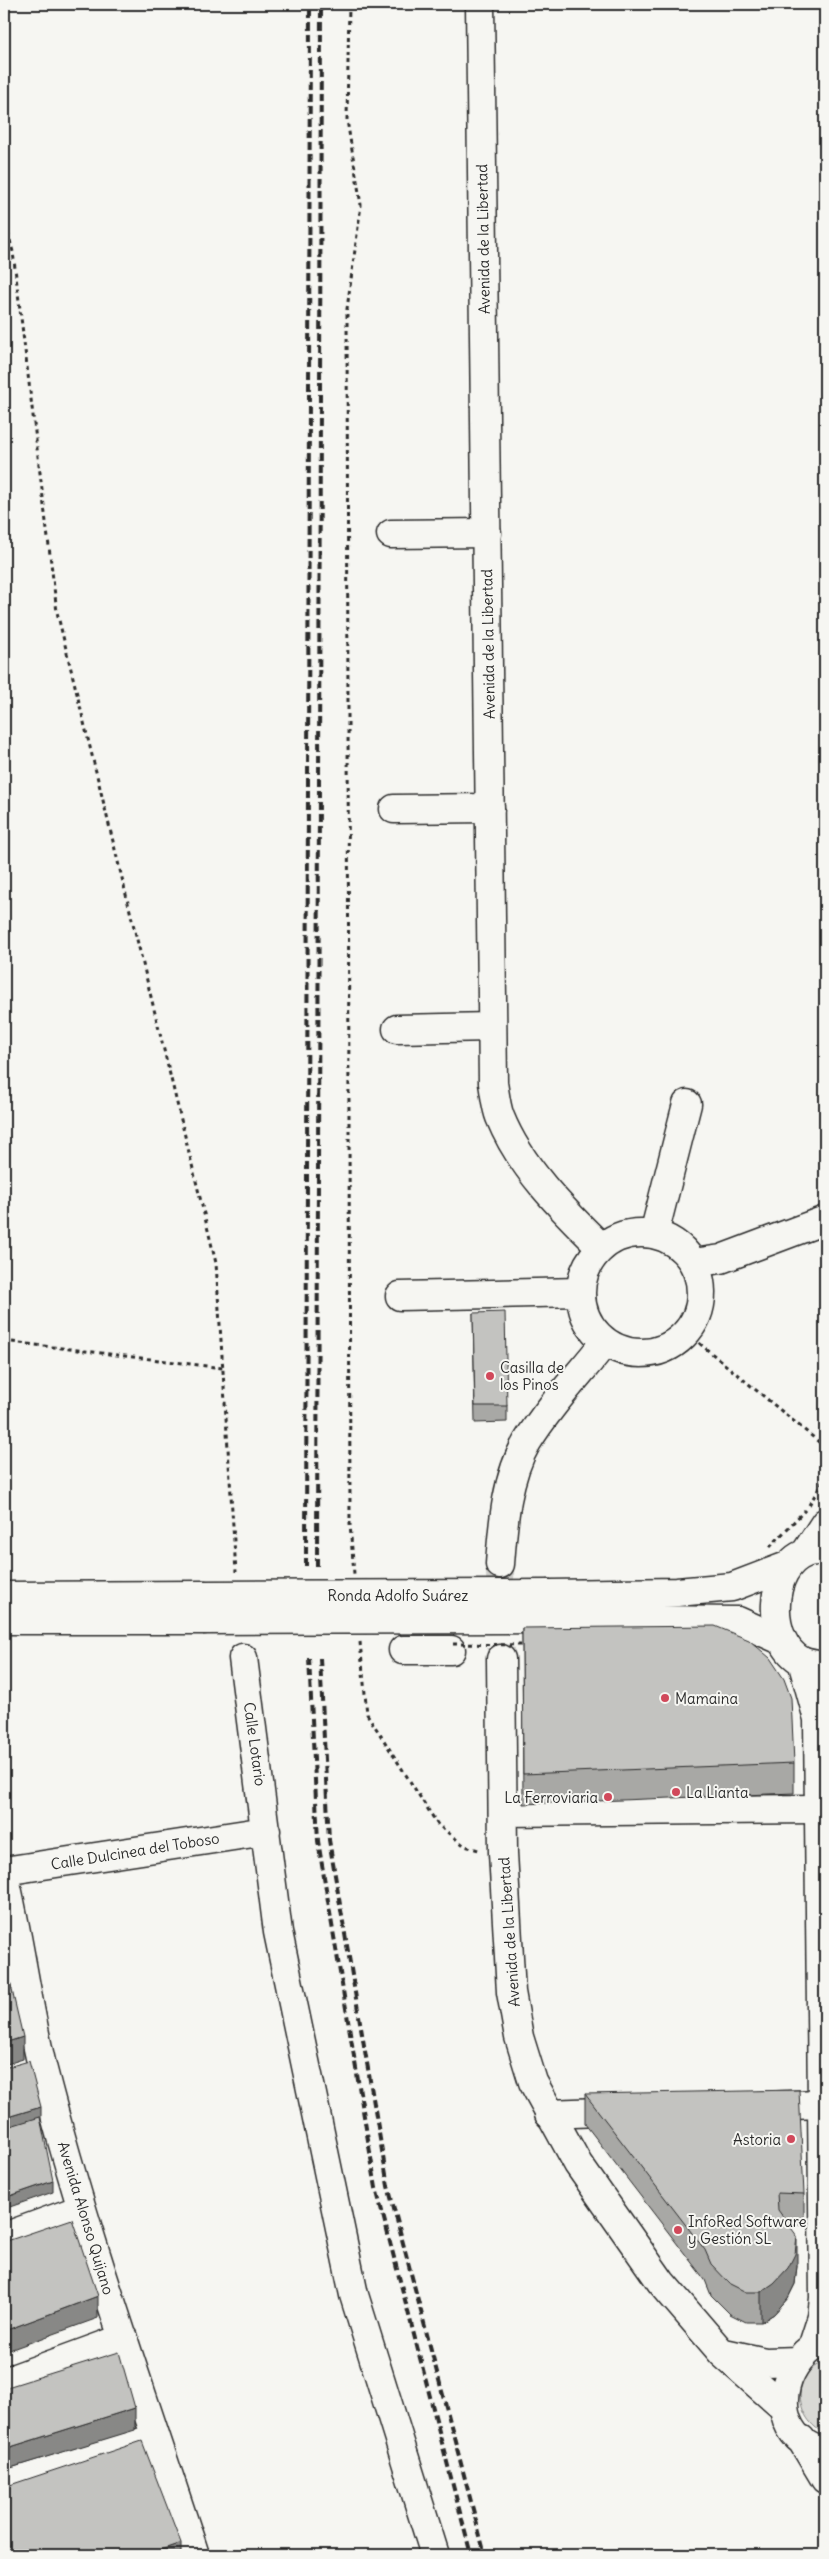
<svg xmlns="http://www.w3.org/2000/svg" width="829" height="2559" font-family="Delius,sans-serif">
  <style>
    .green { fill: #d9d9d5; stroke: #828280 }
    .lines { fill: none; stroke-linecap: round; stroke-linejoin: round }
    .major-tunnel { stroke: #cdcdca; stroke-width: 28; stroke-dasharray: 28 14; stroke-linecap: butt }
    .minor-casing { stroke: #2b2b2b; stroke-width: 31 }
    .major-casing { stroke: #2b2b2b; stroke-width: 31 }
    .path { stroke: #2b2b2b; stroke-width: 3; stroke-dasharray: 4 4; stroke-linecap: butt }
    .minor { stroke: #f6f6f2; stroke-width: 28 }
    .major { stroke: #f6f6f2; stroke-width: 28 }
    .rail { stroke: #2b2b2b; stroke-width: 4; stroke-dasharray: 8 4; stroke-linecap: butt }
    .major-bridge-casing { stroke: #2b2b2b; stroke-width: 31; stroke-linecap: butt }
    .path-bridge { stroke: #2b2b2b; stroke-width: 3; stroke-dasharray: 4 4; stroke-linecap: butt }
    .major-bridge { stroke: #f6f6f2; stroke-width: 28 }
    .wall { fill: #a8a8a5; stroke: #2b2b2b }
    .shaded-wall { fill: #888886; stroke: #2b2b2b }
    .building { fill: #c3c3c0; stroke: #2b2b2b }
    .poi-dot { fill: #d1495b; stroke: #f6f6f2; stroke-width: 2 }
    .labels { text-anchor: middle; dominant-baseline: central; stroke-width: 4; stroke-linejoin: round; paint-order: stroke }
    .street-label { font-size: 15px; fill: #2b2b2b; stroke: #f6f6f2 }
    .poi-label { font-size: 15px; fill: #2b2b2b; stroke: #f6f6f2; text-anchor: start }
  </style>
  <rect width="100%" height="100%" fill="#f6f6f2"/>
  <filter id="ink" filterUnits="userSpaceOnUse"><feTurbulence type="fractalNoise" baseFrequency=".02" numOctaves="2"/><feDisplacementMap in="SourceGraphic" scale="10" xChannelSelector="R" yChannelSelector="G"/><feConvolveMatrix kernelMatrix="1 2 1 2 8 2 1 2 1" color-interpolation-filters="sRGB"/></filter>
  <g filter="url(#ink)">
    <path class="green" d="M825 2362V2433C795 2421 789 2372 825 2362Z"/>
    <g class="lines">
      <path class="major-tunnel" d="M500 1564 501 1659"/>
      <defs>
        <path id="minor" d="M391 534 487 533
          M394 809 490 808
          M397 1029 491 1027
          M654 1234 687 1104
          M400 1296 580 1292
          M403 1650H451
          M243 1658 278 1932 354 2295 435 2555
          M503 1812 819 1809
          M4 1871 266 1831
          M4 1874C19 1937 27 2003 42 2066 84 2232 142 2393 195 2555
          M761 2106 822 2104
          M549 2114 623 2111
          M4 2237 81 2209
          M4 2382 124 2338
          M4 2485 145 2441"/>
        <path id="major" d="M480 4 493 1083C495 1094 496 1107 500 1117 520 1167 563 1210 601 1247
          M581 1293a60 60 0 1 1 120 0a60 60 0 1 1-120 0Z
          M693 1263 721 1259 825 1220
          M825 1551C819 1551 811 1551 806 1553 767 1567 766 1643 802 1661 809 1664 818 1665 825 1666
          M806 1552 825 1523
          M500 1564C503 1524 506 1478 527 1442 549 1406 579 1375 605 1342
          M551 1594 677 1592 732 1587 787 1566
          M4 1596 203 1595
          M551 1619 738 1621 783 1641
          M4 1620H203
          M501 1659 503 1853 511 1992 519 2037 533 2082 578 2164 661 2282 722 2353 784 2408
          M802 1661 818 1719 824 2298 822 2317 812 2348
          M825 2342C816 2343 806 2351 800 2359 773 2392 779 2441 825 2452
          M724 2353 765 2362 798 2361
          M801 2439 825 2479"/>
      </defs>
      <use href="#minor" class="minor-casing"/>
      <use href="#major" class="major-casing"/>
      <path class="path" d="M349 4 347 120 361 205 347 309 350 1524 354 1574
        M4 217 13 252 57 612 216 1263 236 1572
        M687 1333 825 1447
        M4 1341 223 1368
        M809 1505 825 1478
        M770 1547 805 1510
        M360 1642 367 1714 438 1825 465 1846 482 1851"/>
      <use href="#minor" class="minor"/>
      <use href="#major" class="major"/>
      <path class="rail" d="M306 1566 310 4
        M317 1566 321 4
        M309 1658 318 1841 376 2188 471 2555
        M320 1658 329 1840 388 2186 485 2555"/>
      <defs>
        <path id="major-bridge" d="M203 1595 551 1594
          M203 1620 551 1619"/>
      </defs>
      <use href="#major-bridge" class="major-bridge-casing"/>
      <path class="path-bridge" d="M453 1644 524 1645"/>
      <use href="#major-bridge" class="major-bridge"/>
    </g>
    <path class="wall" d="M473 1313 507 1406V1422L475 1423Z
      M522 1628 794 1763V1793L523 1804Z
      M585 2094 804 2194V2225L789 2224 797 2266 795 2284 788 2298 774 2314 761 2322H746L730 2314 711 2295 705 2280 585 2124Z"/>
    <path class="shaded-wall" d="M23 2037V2059L4 2065V2043Z
      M41 2107V2128L4 2139V2118Z
      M53 2181V2192L4 2209V2198Z
      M797 2236V2266L795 2284 788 2298 774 2314 761 2322V2292Z
      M98 2296V2318L4 2352V2331Z
      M135 2408V2430L4 2470V2449Z
      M181 2543V2554L179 2555H146Z"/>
    <path class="building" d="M505 1312 507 1406H475L473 1313Z
      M715 1626 749 1640 770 1658 784 1679 791 1698 794 1763 523 1774 522 1628Z
      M4 1956 23 2037 4 2043Z
      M29 2061 41 2107 4 2118V2068Z
      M799 2090 804 2194 777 2193 778 2210 797 2236 795 2254 788 2268 774 2283 761 2292H746L730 2284 711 2264 705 2250 585 2094Z
      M40 2117 53 2181 4 2198V2128Z
      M72 2219 98 2296 4 2331V2242Z
      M119 2352 135 2408 4 2449V2388Z
      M142 2441 181 2543 146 2555H4V2487Z"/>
  </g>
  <g class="poi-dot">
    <circle cx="490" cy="1376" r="5"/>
    <circle cx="665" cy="1698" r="5"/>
    <circle cx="676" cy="1792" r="5"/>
    <circle cx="608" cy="1797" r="5"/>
    <circle cx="791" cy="2139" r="5"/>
    <circle cx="678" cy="2230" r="5"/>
  </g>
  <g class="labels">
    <g class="street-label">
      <text transform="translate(483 239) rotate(-91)">Avenida de la Libertad</text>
      <text transform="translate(488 644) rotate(-91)">Avenida de la Libertad</text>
      <text x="398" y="1595">Ronda Adolfo Suárez</text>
      <text transform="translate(255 1744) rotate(82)">Calle Lotario</text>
      <text transform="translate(135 1851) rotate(-9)">Calle Dulcinea del Toboso</text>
      <text transform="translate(509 1932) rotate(-94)">Avenida de la Libertad</text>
      <text transform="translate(86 2218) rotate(73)">Avenida Alonso Quijano</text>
    </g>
    <g class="poi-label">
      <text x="500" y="1367">Casilla de<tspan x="500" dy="17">los Pinos</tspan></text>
      <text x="675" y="1698">Mamaina</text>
      <text x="686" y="1792">La Lianta</text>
      <text x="598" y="1797" text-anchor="end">La Ferroviaria</text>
      <text x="781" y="2139" text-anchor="end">Astoria</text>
      <text x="688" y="2221">InfoRed Software<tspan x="688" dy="17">y Gestión SL</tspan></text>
    </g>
  </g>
  <rect width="829" height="2559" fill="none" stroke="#f6f6f2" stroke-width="20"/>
  <rect x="10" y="10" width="809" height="2539" fill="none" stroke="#2b2b2b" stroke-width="2" filter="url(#ink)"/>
</svg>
